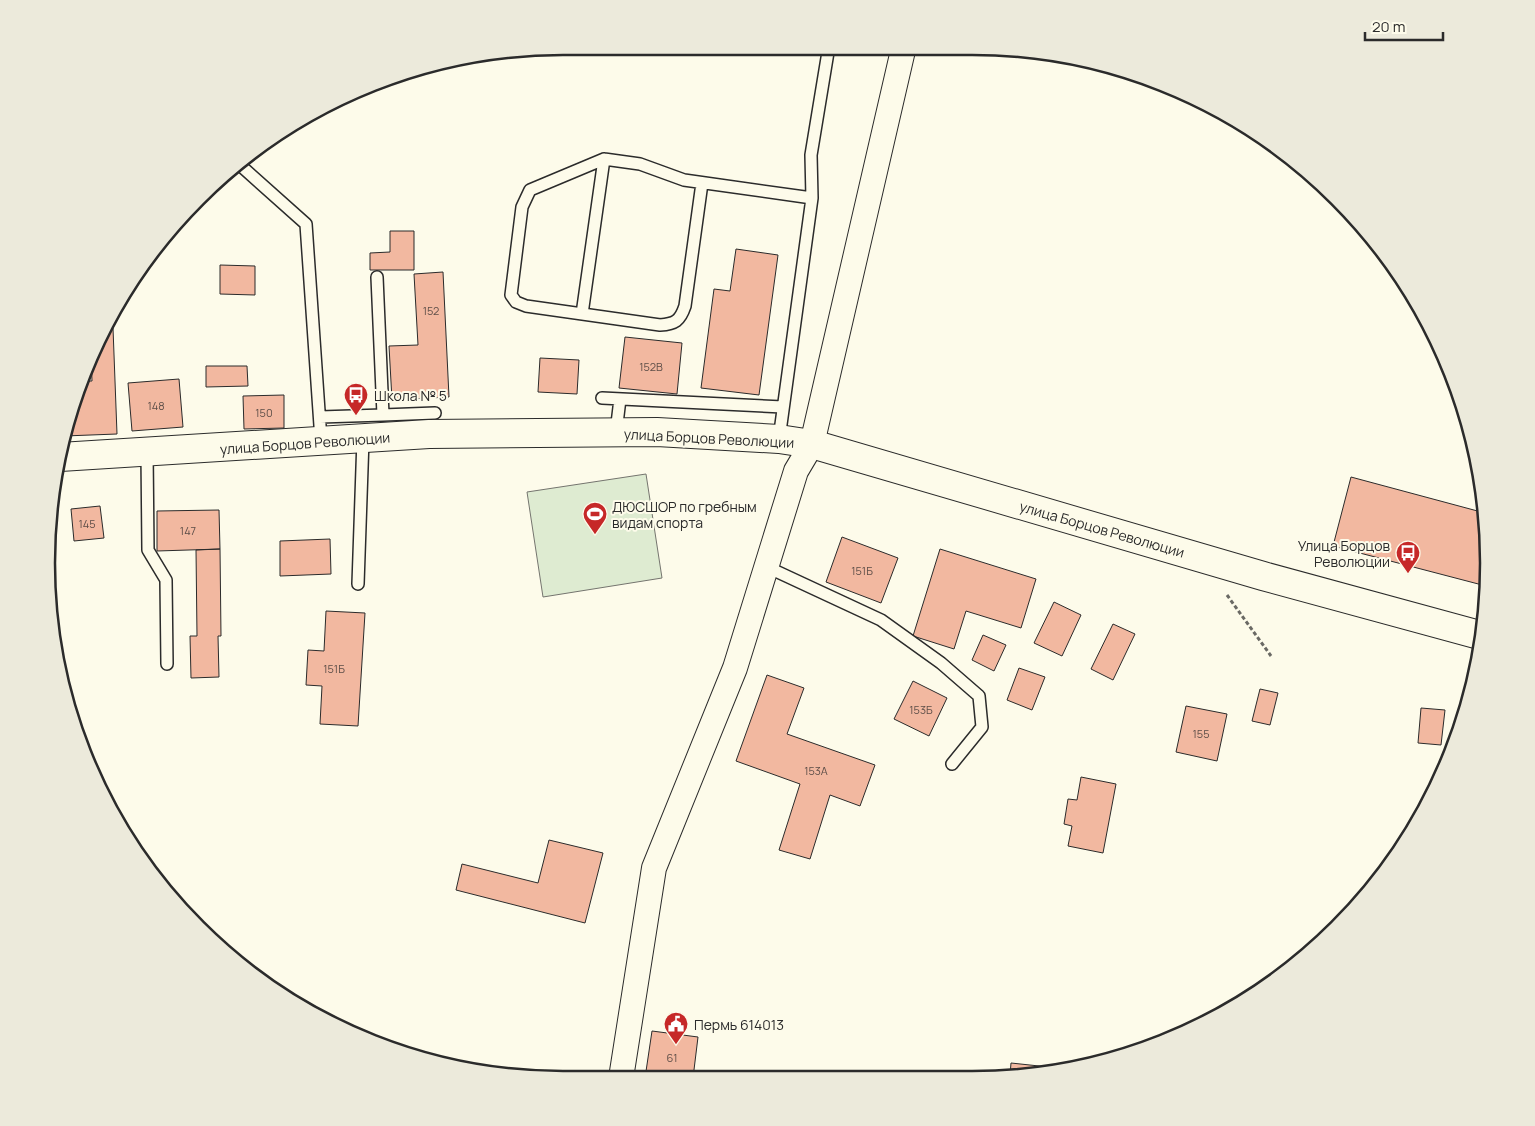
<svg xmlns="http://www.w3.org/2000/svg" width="1535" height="1126" font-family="Manrope,sans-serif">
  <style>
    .garden { fill: #deebd1; stroke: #74746e }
    .building { fill: #f2b8a0; stroke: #2b2b2b }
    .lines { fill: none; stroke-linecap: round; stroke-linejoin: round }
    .lane-casing { stroke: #2b2b2b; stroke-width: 14 }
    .street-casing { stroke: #2b2b2b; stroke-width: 26 }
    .secondary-casing { stroke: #2b2b2b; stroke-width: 30 }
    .path { stroke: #6a6964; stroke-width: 3; stroke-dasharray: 4 2.5; stroke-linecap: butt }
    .lane { stroke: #fdfbea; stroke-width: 11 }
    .street { stroke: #fdfbea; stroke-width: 24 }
    .secondary { stroke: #fdfbea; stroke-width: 28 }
    .labels { text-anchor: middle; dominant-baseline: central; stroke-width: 4; stroke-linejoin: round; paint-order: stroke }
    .number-label { font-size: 11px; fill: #5d4e48 }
    .poi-label { font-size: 14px; fill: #2b2b2b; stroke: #fdfbea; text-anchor: start }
    .street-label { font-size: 14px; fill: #2b2b2b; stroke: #fdfbea }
    .rim { fill: none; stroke: #2b2b2b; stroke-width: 2.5 }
  </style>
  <rect width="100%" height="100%" fill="#fdfbea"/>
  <path class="garden" d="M646 474 662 578 543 597 527 492Z"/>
  <path class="building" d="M390 231H414V270H370V253L390 252Z
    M736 249 778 255 759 395 701 388 714 289 730 291Z
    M220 265 255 266V295L220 294Z
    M443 272 449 397 392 400 389 346 418 345 414 274Z
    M113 328 117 434 64 436 74 397 80 381H92L91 354 99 335 104 329Z
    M625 337 682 343 677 394 619 388Z
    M540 358 579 360 577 394 538 392Z
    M206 366H247L248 386 206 387Z
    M179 379 183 427 132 431 128 383Z
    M284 395V428L244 429 243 396Z
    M1351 477 1485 513 1488 529 1486 586 1333 546Z
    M100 506 104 538 74 541 71 509Z
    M219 510 220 549 157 551V511Z
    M842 537 898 558 881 603 826 582Z
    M330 539 331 574 280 576V541Z
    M220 549 221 636H218L219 677 191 678 190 636H197L196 550Z
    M940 549 1036 579 1021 628 966 611 954 649 913 636Z
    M1054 602 1081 615 1062 656 1034 643Z
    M326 611 365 613 358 726 320 724 322 686 306 685 308 650 324 651Z
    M1113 624 1135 634 1113 680 1091 669Z
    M983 635 1006 645 994 671 972 660Z
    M1019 668 1045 677 1032 710 1007 700Z
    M767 675 804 688 787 734 875 765 860 806 830 795 810 859 779 850 800 784 736 761Z
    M913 681 947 698 929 736 894 719Z
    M1260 689 1278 693 1270 725 1252 721Z
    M1186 706 1227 714 1217 761 1176 752Z
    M1421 708 1445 710 1441 745 1418 743Z
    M1081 777 1116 784 1103 853 1068 846 1072 826 1064 824 1068 799 1077 800Z
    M549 840 603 853 585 923 456 890 462 864 538 883Z
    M652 1031 698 1037 693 1078H645Z
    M1011 1063 1058 1068V1070L1040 1075H1010Z"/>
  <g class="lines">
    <defs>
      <path id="lane" d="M240 165 306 224 321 440
        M702 183 685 306C680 321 675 324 660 325L526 306 516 302 511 295 522 207 530 190 604 159 640 164 684 180 812 198
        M582 314 604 159
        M602 398 783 407
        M383 415 435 413
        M320 417 383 415 377 277
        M616 432 620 399
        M779 439 812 198 811 155 829 46
        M147 452 148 550 166 580 167 664
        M767 567 881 620 941 663 979 696 982 727 952 764
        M358 584 363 439"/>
      <path id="street" d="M621 1078 654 868 735 668 796 471 812 444 904 46"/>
      <path id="secondary" d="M60 457 429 434 657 432 779 439 812 444 1263 576 1483 636"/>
    </defs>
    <use href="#lane" class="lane-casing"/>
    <use href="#street" class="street-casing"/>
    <use href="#secondary" class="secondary-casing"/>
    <path class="path" d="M1227 595 1271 656"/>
    <use href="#lane" class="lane"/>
    <use href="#street" class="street"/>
    <use href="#secondary" class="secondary"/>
  </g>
  <defs>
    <symbol id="bus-pin" viewBox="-11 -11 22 30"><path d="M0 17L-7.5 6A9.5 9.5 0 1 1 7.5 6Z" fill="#c62828" stroke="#fdfbea"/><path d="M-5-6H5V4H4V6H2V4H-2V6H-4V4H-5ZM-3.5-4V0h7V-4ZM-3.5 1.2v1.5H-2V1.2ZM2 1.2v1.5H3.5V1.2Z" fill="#fff"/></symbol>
    <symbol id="stadium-pin" viewBox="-11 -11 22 30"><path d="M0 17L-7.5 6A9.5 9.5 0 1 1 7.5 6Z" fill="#c62828" stroke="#fdfbea"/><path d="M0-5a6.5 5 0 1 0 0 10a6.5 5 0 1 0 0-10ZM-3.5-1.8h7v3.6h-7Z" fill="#fff"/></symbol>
    <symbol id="civic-pin" viewBox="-11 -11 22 30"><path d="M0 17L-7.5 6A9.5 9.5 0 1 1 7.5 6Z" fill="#c62828" stroke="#fdfbea"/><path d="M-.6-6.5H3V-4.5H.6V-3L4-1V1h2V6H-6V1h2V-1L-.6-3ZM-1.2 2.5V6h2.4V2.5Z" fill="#fff"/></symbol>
  </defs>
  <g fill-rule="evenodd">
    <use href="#bus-pin" x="342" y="381" width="28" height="38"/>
    <use href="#stadium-pin" x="581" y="500" width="28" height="38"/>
    <use href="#bus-pin" x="1394" y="539" width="28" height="38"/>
    <use href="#civic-pin" x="662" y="1010" width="28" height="38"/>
  </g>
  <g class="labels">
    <g class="number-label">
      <text x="431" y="310">152</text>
      <text x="651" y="366">152В</text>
      <text x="156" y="405">148</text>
      <text x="264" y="412">150</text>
      <text x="87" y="523">145</text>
      <text x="188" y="530">147</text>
      <text x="862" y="570">151Б</text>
      <text x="334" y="668">151Б</text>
      <text x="921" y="709">153Б</text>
      <text x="1201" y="733">155</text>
      <text x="816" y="770">153А</text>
      <text x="672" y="1057">61</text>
    </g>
    <g class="poi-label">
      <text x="374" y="395">Школа № 5</text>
      <text x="612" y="506">ДЮСШОР по гребным<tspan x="612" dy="16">видам спорта</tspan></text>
      <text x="1390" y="545" text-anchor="end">Улица Борцов<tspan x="1390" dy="16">Революции</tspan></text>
      <text x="694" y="1024">Пермь 614013</text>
    </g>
    <g class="street-label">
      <text transform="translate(709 438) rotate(3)">улица Борцов Революции</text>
      <text transform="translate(305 443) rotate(-4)">улица Борцов Революции</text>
      <text transform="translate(1102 529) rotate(16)">улица Борцов Революции</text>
    </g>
  </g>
  <path d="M0 0H1535V1126H0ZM563 55H972A508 508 0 0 1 1480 563V563A508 508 0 0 1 972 1071H563A508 508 0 0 1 55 563V563A508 508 0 0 1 563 55Z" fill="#eceadb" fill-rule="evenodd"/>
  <path class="rim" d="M563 55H972A508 508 0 0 1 1480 563V563A508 508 0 0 1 972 1071H563A508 508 0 0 1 55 563V563A508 508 0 0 1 563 55Z"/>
  <path d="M1365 32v8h78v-8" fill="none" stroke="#2b2b2b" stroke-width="2.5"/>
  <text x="1372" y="32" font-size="15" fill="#2b2b2b" stroke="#fdfbea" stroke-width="4" paint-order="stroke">20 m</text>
</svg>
